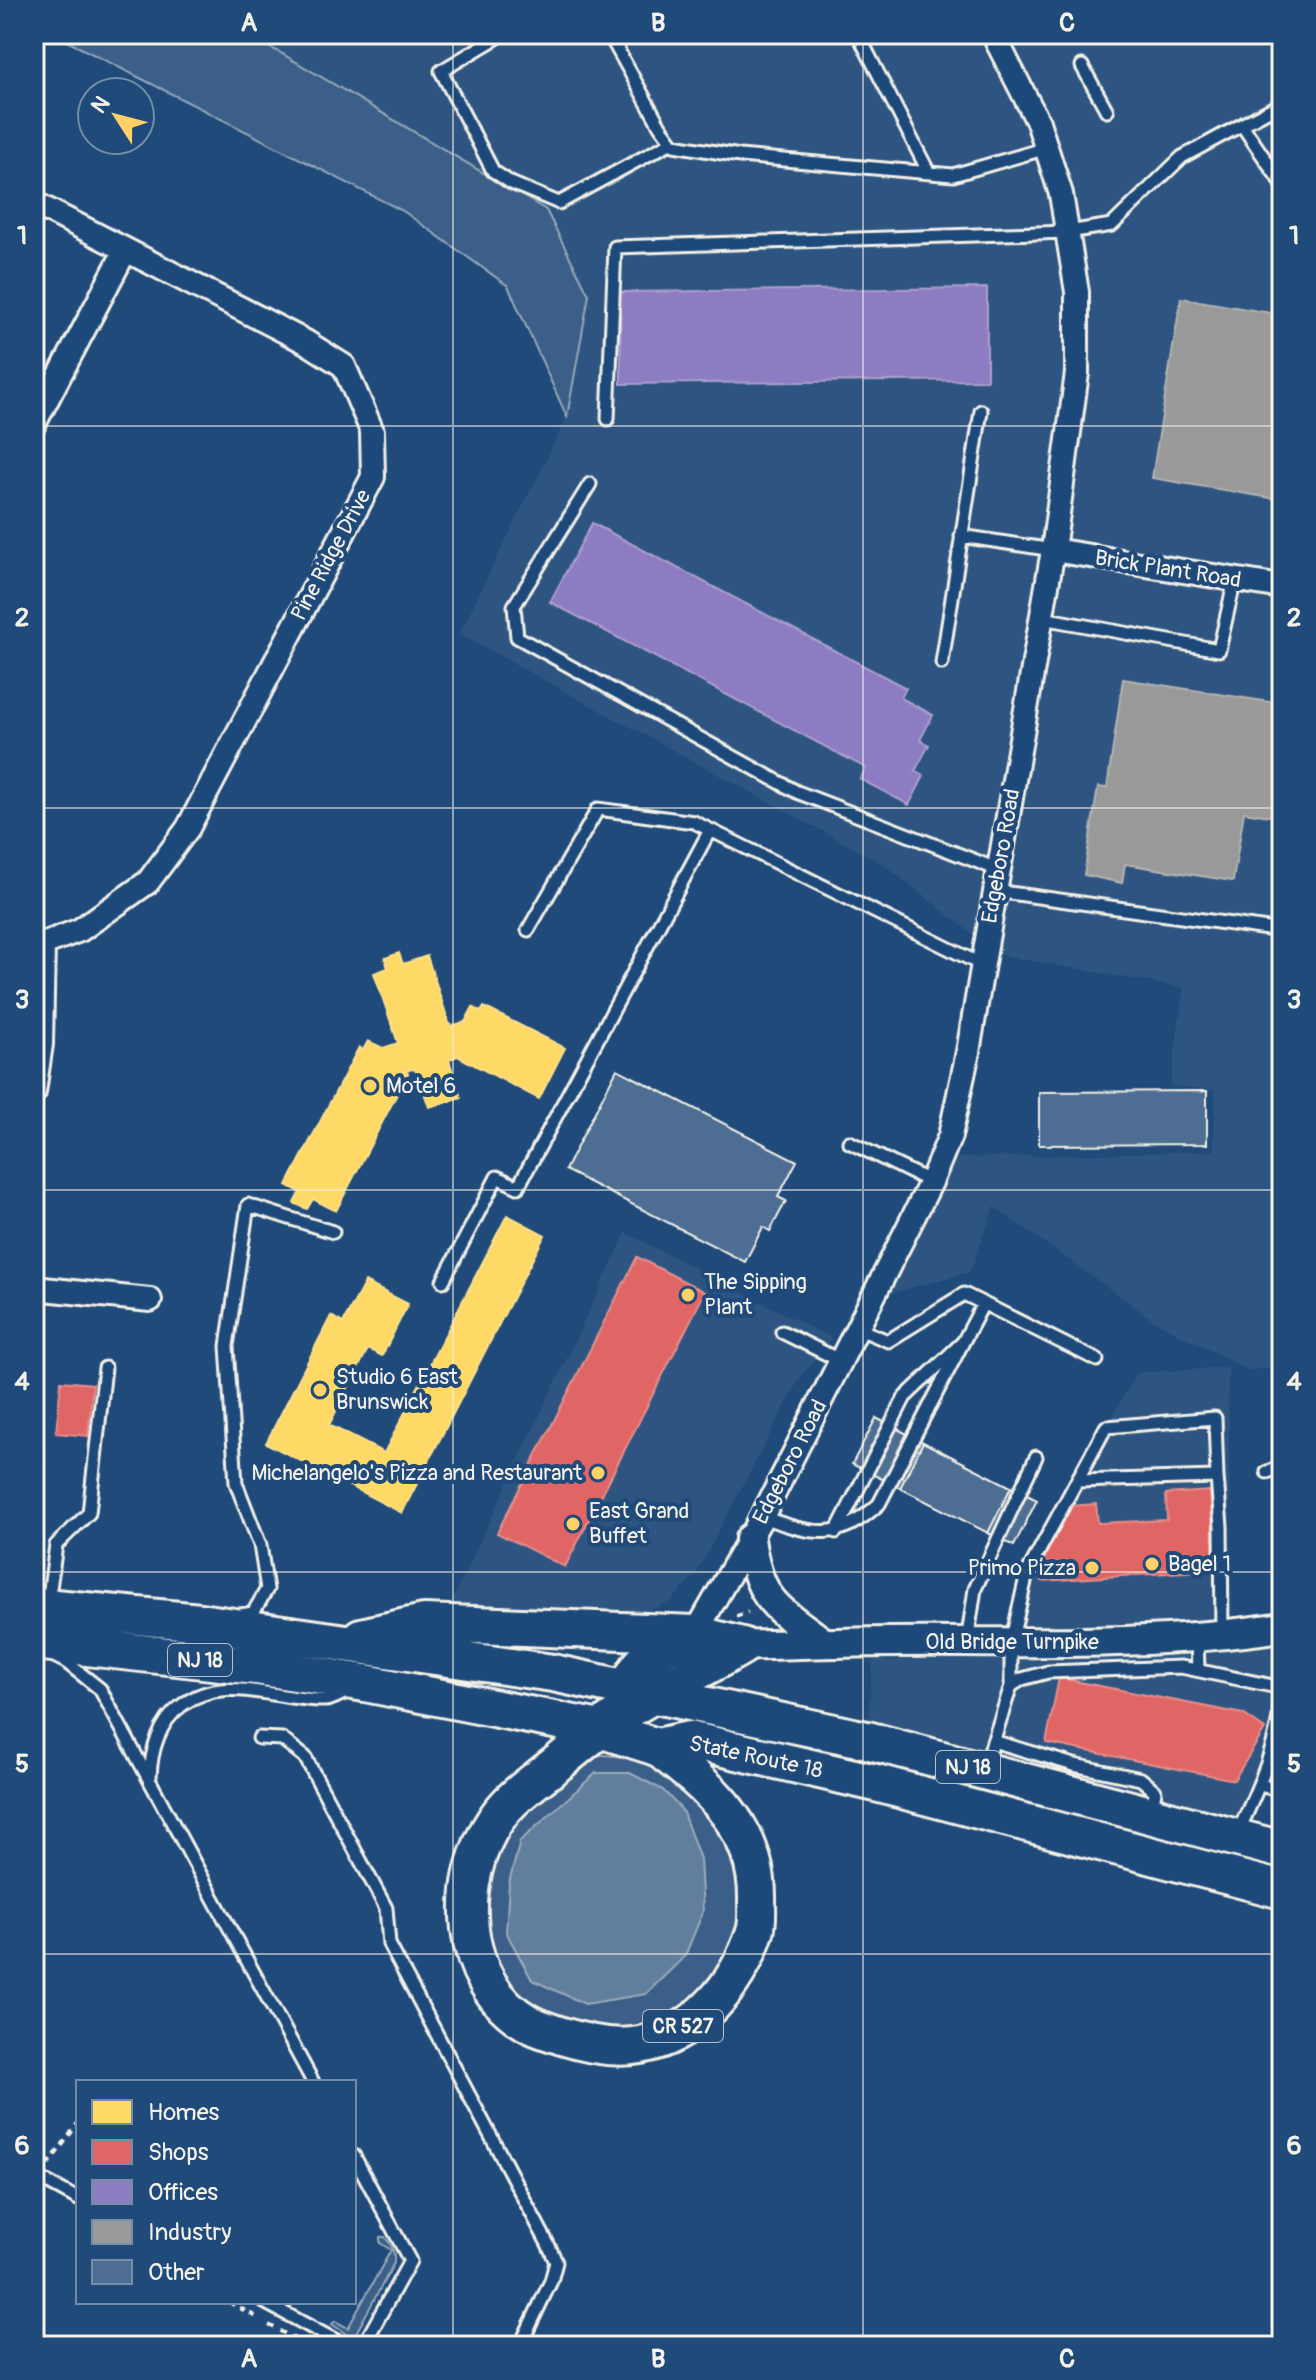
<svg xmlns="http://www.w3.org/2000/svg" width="1316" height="2380" font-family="Pangolin,sans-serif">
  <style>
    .built { fill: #2d5581 }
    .green { fill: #3a5f88; stroke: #97a8b8; stroke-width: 2 }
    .water { fill: #627e9d; stroke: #9cacbb; stroke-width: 2 }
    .homes { fill: #ffd966; stroke: #fce08d; stroke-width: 2 }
    .shops { fill: #e06666; stroke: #e6908d; stroke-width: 2 }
    .offices { fill: #8e7cc3; stroke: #ad9fce; stroke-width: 2 }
    .industry { fill: #999; stroke: #b4b3b1; stroke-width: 2 }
    .building { fill: #4d6e92; stroke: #f4f1e8; stroke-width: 2 }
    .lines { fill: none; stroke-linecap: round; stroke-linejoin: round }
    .service-casing { stroke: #f4f1e8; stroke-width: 17 }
    .minor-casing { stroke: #f4f1e8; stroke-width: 28 }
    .tertiary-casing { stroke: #f4f1e8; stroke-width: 34 }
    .trunk-casing { stroke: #f4f1e8; stroke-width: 42 }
    .path { stroke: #f4f1e8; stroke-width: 4; stroke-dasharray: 6 6; stroke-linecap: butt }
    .service { stroke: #1f4a7a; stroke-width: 11 }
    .minor { stroke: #1f4a7a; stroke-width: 22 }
    .tertiary { stroke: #1f4a7a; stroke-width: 28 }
    .trunk { stroke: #1f4a7a; stroke-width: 36 }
    .grid { fill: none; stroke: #f4f1e8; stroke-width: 2; stroke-opacity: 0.55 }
    .poi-dot { fill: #ffd166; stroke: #1f4a7a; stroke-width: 3 }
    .labels { text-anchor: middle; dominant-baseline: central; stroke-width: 8; stroke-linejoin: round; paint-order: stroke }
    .shield { fill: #1f4a7a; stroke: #b4bfc7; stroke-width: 2 }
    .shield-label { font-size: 20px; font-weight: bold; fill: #f4f1e8 }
    .street-label { font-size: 22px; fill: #f4f1e8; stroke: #1f4a7a }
    .poi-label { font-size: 22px; fill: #f4f1e8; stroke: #1f4a7a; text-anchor: start }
    .neatline { fill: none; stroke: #f4f1e8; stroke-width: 3 }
    .grid-label { font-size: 26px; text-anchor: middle; font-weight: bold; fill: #f4f1e8 }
  </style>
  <rect width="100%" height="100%" fill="#1f4a7a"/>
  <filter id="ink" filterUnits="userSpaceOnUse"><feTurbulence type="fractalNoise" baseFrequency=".0125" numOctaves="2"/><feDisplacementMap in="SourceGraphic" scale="16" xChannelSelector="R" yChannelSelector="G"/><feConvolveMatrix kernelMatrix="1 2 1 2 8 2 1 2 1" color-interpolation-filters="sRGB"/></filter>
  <g filter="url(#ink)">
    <path class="built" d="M242 34H1282V1368L1248 1370 1159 1324 994 1207 970 1272 891 1293 952 1158 1214 1151 1215 1090 1170 1086 1184 988 999 955 883 864 459 634 567 417 589 295 279 52Z
      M626 1233 832 1338 800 1378 695 1576 671 1601 646 1612 449 1607Z
      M1228 1367 1232 1633 1282 1627 1281 1713 1235 1838 867 1740 874 1642 1011 1643 1027 1573 1136 1373Z
      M34 1449 48 1451 37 1577H34Z"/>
    <path class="green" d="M53 34H242L279 52 546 210 589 295 567 417 508 286 403 211Z
      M593 1754 634 1758 661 1767 693 1784 744 1859 740 1941 707 1992 659 2023 628 2030 601 2031 544 2014 519 1994 501 1974 488 1949 486 1883 508 1829 528 1807Z
      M380 2237H385C392 2246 395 2252 394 2263L356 2333 349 2336 332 2324 335 2321 348 2328 391 2250 380 2243Z"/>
    <path class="water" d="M596 1773H630L663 1790 682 1810 700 1859 703 1912 685 1956 646 1994 585 2004 532 1980 506 1932 509 1883 520 1841Z"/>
    <path class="homes" d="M399 953 403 964 427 956 450 1026 465 1022 473 1007 481 1012 484 1007 565 1048 539 1099 459 1057 461 1054 449 1060 461 1098 429 1107 417 1072 413 1069 405 1071 408 1073 336 1211 313 1199 307 1209 294 1203 300 1192 287 1185 359 1047 363 1050 368 1041 383 1048 398 1043 374 973 388 968 385 958Z
      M507 1215 545 1235 402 1513 266 1443 331 1316 343 1323 365 1282 408 1304 382 1356 368 1349 329 1425 384 1453Z"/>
    <path class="shops" d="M637 1257 705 1292 565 1567 497 1533Z
      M61 1381 93 1384 88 1436 56 1433Z
      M1210 1491 1215 1570 1042 1581 1040 1568 1069 1506 1096 1504 1098 1523 1167 1520 1166 1494Z
      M1059 1678 1243 1714 1265 1729 1234 1780 1046 1743Z"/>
    <path class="offices" d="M987 288V380L621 384 620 292Z
      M592 523 906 688 901 698 933 715 920 740 929 745 915 771 924 776 909 805 860 779 866 768 550 602Z"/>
    <path class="industry" d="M1181 298 1282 315V500L1152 478Z
      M1123 679 1282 704V818L1244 812 1233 881 1125 864 1122 883 1084 875 1098 787 1107 788Z"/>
    <path class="building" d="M617 1069 797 1161 778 1197 786 1201 770 1231 763 1227 745 1262 565 1170Z
      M1207 1091V1144L1039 1145V1092Z
      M876 1418 923 1442 900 1488 852 1464Z
      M923 1442 1011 1487 988 1533 900 1488Z
      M1011 1487 1037 1500 1014 1546 988 1533Z"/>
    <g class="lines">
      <defs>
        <path id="service" d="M503 34 441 71 493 171 511 183 559 203 672 142
          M609 34 660 126 674 145 740 156 953 175 1047 148
          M858 34 929 173
          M1082 66 1107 111
          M1242 125 1282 184
          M608 419 615 247 1068 232 1112 225 1182 157 1282 103
          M590 484 514 606 517 637 797 792 999 870
          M961 536 1053 550
          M1042 618 1219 650 1235 579
          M942 663 981 411
          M995 891 1282 931
          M528 930 598 809 694 822 982 965
          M849 1142 931 1182
          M443 1281 497 1177 518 1187 710 830
          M859 1329 888 1341 964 1294 1097 1360
          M782 1332 841 1361
          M1267 1472 1282 1467
          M1077 1481 1217 1477
          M762 1517C813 1534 836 1543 879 1504L963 1342
          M836 1532 905 1397 963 1342 983 1304
          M48 1603 56 1545 89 1513 105 1368
          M241 1615 253 1613 267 1589 260 1545 236 1483 227 1346 248 1205 333 1232
          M1197 1639 1198 1670
          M967 1642 975 1589 1036 1457
          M56 1657 66 1662 100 1689 313 2082
          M1011 1686V1643L1027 1573 1106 1427 1215 1418 1217 1477 1221 1527 1222 1635
          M259 1738 282 1739 305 1757 386 1908 389 1944 549 2246 556 2262 551 2281 520 2346
          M993 1741 1074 1765 1141 1779 1155 1791 1152 1811
          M985 1767 1011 1686 1022 1679 1048 1672 1181 1667 1282 1688
          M150 1777C151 1751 159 1722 181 1706 225 1672 275 1701 325 1700 332 1700 341 1694 348 1691
          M1260 1785 1282 1791
          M1238 1832C1260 1785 1280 1740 1282 1688
          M354 2156 410 2261 363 2346
          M34 2175 78 2199
          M264 2302 346 2346"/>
        <path id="minor" d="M34 203 306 342 344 366 372 431 373 477 188 828 148 882 80 930 43 944 34 943
          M34 424 125 251
          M1053 550 1282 587
          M34 1092 41 1044 43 944
          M34 1288 150 1300
          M695 1634 762 1517 931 1182 950 1136 968 1052 1053 550 1077 373V292L1061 194 1038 122 993 34"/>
        <path id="tertiary" d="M750 1539C759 1602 776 1607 824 1643
          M742 1646C817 1643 892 1641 967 1642 1072 1643 1178 1643 1282 1627"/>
        <path id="trunk" d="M34 1606 200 1622 553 1673 867 1740 1282 1850
          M361 1637 424 1623 695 1634 742 1646
          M34 1641 256 1666 365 1683 600 1729 657 1747 689 1740 876 1783 1282 1890
          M625 1712C627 1665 652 1650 693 1635
          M657 1747C710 1788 759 1828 757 1902 757 1912 758 1922 755 1932 738 1984 697 2035 640 2045 614 2050 587 2044 562 2036 551 2032 539 2029 528 2023 458 1983 454 1880 496 1819 511 1797 534 1782 554 1766 578 1747 600 1727 626 1711 664 1687 704 1669 742 1646"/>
      </defs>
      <use href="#service" class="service-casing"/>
      <use href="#minor" class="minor-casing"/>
      <use href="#tertiary" class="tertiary-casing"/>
      <use href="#trunk" class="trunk-casing"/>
      <path class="path" d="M736 1617 748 1612
        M48 2165 78 2123
        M229 2302 258 2318
        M269 2325 308 2346"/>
      <use href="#service" class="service"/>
      <use href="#minor" class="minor"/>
      <use href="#tertiary" class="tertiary"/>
      <use href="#trunk" class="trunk"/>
    </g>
  </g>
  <path class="grid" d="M453 34V2346M863 34V2346M34 426H1282M34 808H1282M34 1190H1282M34 1572H1282M34 1954H1282"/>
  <g class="poi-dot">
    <circle cx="370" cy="1086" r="8"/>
    <circle cx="688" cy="1295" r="8"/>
    <circle cx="320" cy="1390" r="8"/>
    <circle cx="598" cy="1473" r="8"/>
    <circle cx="573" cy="1524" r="8"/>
    <circle cx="1152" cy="1564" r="8"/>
    <circle cx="1092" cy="1568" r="8"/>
  </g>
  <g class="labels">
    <g class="shield">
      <rect x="168" y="1644" width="64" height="32" rx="6"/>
      <rect x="936" y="1751" width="64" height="32" rx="6"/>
      <rect x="643" y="2010" width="80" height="32" rx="6"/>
    </g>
    <g class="shield-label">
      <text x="200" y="1660">NJ 18</text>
      <text x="968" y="1767">NJ 18</text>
      <text x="683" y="2026">CR 527</text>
    </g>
    <g class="street-label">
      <text transform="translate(331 555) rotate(-62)">Pine Ridge Drive</text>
      <text transform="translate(1168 569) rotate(9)">Brick Plant Road</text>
      <text transform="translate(1001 856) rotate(-80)">Edgeboro Road</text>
      <text transform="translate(790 1462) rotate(-63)">Edgeboro Road</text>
      <text x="1012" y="1642">Old Bridge Turnpike</text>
      <text transform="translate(756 1757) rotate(12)">State Route 18</text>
    </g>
    <g class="poi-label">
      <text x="386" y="1086">Motel 6</text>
      <text x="704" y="1282">The Sipping<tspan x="704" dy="25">Plant</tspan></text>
      <text x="336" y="1377">Studio 6 East<tspan x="336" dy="25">Brunswick</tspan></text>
      <text x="582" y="1473" text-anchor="end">Michelangelo's Pizza and Restaurant</text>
      <text x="589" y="1511">East Grand<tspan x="589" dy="25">Buffet</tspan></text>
      <text x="1168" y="1564">Bagel 1</text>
      <text x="1076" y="1568" text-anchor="end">Primo Pizza</text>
    </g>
  </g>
  <rect width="1316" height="2380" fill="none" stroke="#1f4a7a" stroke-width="88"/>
  <rect x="76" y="2080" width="280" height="224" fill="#1f4a7a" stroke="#748da6" stroke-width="2"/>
  <rect x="92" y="2100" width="40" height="24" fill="#ffd966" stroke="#748da6" stroke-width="2"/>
  <text x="148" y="2120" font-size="24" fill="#f4f1e8">Homes</text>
  <rect x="92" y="2140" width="40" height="24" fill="#e06666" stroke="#748da6" stroke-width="2"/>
  <text x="148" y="2160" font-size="24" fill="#f4f1e8">Shops</text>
  <rect x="92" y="2180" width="40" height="24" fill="#8e7cc3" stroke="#748da6" stroke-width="2"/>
  <text x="148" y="2200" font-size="24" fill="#f4f1e8">Offices</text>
  <rect x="92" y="2220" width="40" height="24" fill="#999999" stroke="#748da6" stroke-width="2"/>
  <text x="148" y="2240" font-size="24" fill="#f4f1e8">Industry</text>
  <rect x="92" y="2260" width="40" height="24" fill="#4d6e92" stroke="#748da6" stroke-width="2"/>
  <text x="148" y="2280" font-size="24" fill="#f4f1e8">Other</text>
  <g transform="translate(116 116) rotate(306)"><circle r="38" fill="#1f4a7a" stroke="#748da6" stroke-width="2"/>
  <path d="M0-6L14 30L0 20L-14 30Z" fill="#ffd166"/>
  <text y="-12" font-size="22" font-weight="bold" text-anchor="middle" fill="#f4f1e8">N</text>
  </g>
  <rect x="44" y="44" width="1228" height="2292" class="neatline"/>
  <g class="grid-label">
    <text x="249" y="31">A</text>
    <text x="658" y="31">B</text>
    <text x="1067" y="31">C</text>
    <text x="22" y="244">1</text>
    <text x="1294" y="244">1</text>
    <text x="22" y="626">2</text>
    <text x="1294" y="626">2</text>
    <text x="22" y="1008">3</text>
    <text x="1294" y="1008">3</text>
    <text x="22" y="1390">4</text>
    <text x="1294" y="1390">4</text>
    <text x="22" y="1772">5</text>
    <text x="1294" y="1772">5</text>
    <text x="22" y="2154">6</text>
    <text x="1294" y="2154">6</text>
    <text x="249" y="2367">A</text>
    <text x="658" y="2367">B</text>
    <text x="1067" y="2367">C</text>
  </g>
</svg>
